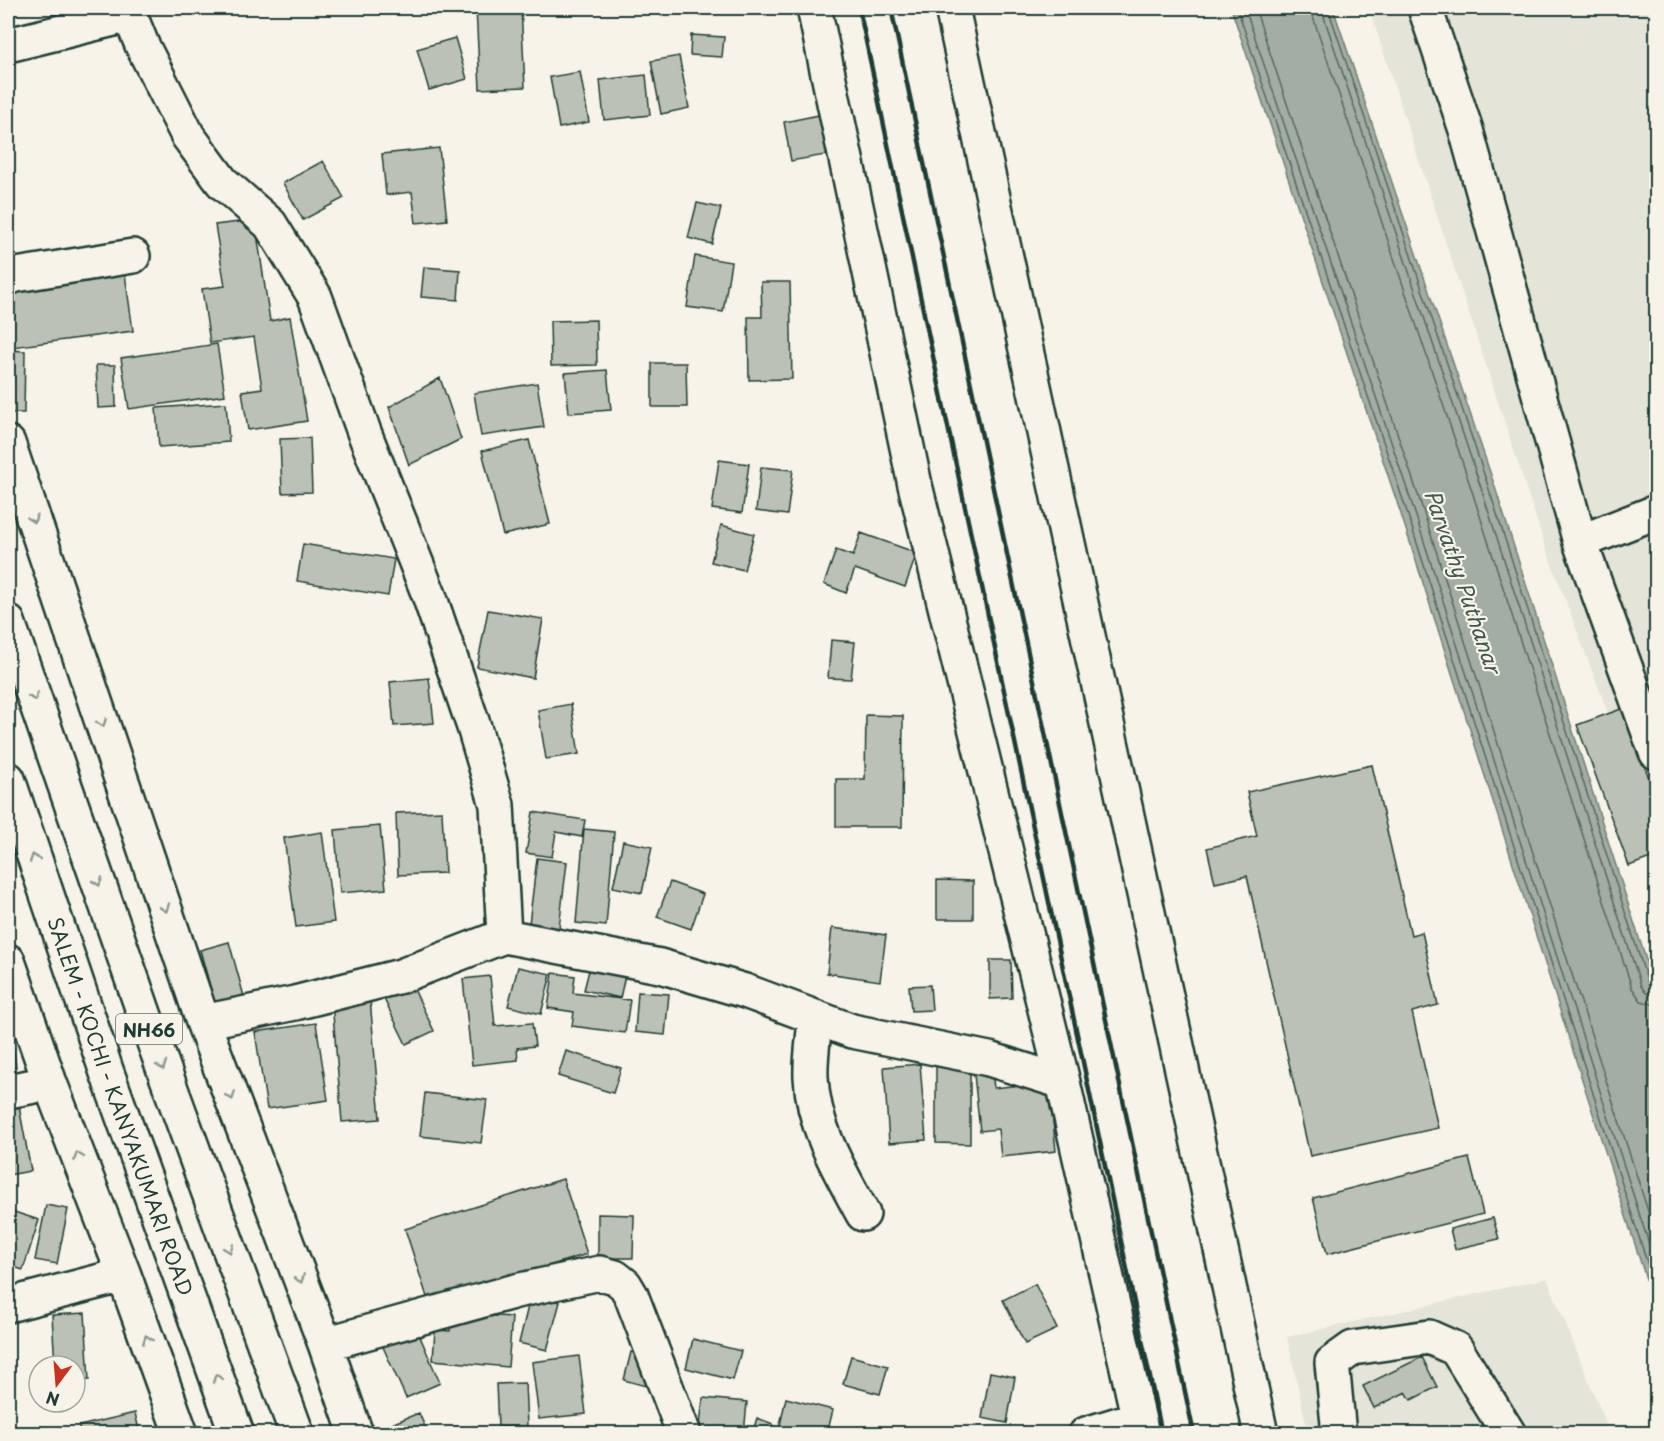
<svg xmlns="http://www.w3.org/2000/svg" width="1664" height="1441" font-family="'Playpen Sans',sans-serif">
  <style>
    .built { fill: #e5e4d9 }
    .water { fill: #a4ada3; stroke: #6f8077; stroke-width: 1.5 }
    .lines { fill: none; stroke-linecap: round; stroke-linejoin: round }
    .shore { stroke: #546a60; stroke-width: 1.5 }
    .building { fill: #bbc1b6; stroke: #1f3d34; stroke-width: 1.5 }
    .minor-casing { stroke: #1f3d34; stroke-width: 38 }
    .major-casing { stroke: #1f3d34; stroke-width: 38 }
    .highway-casing { stroke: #1f3d34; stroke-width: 38 }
    .minor { stroke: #f7f3e8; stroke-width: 33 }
    .major { stroke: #f7f3e8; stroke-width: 33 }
    .highway { stroke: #f7f3e8; stroke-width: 33 }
    .rail { stroke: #1f3d34; stroke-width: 4.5 }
    .oneway { stroke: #8b988e }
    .labels { text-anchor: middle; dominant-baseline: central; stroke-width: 4.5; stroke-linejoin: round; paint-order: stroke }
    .shield { fill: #f7f3e8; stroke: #60746a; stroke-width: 1.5 }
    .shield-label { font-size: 18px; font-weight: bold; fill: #1f3d34 }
    .street-label { font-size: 20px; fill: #1f3d34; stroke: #f7f3e8 }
    .water-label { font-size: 21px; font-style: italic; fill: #405950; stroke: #f7f3e8 }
  </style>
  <rect width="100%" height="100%" fill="#f7f3e8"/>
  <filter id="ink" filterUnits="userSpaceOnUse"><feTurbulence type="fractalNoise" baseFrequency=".0167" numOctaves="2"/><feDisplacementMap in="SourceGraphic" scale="12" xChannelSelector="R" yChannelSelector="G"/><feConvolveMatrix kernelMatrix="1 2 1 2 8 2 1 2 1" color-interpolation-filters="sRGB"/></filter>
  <g filter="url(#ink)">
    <path class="built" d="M1369 8H1656V840L1545 546Z
      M1547 1278 1610 1433H1308L1287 1337Z"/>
    <path class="water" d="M1231 8H1333L1493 481 1656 991V1310L1400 511Z"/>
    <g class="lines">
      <path class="shore" d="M1237 8 1406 509 1656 1290
        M1245 8 1413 507 1656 1266
        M1255 8 1421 504 1656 1236
        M1312 8 1313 17 1471 488 1632 988 1641 1001 1656 1005
        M1321 8 1480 485 1641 986 1646 993 1656 996
        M1328 8 1487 483 1648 983 1651 988H1656"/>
    </g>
    <path class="building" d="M476 8H521L525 87 480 89Z
      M691 35 724 37 722 57 690 55Z
      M455 38 467 79 429 90 417 49Z
      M679 56 689 108 661 114 651 61Z
      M580 72 589 122 559 128 550 77Z
      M646 75 650 115 604 120 600 80Z
      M824 114 831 154 791 161 784 122Z
      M439 148 447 220 416 223 412 192 386 195 382 154Z
      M323 161 344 198 303 220 283 183Z
      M697 203 721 208 712 244 688 238Z
      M255 220 270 321 290 317 307 421 248 430 242 391 262 388 254 337 210 343 202 289 225 286 215 225Z
      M695 256 731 262 723 312 687 307Z
      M424 267 460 270 458 300 421 297Z
      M125 274 133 331 12 347 8 316V290Z
      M761 282H790L792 379 749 380 748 317H762Z
      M596 320 597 365 551 366 550 321Z
      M217 344 225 395 129 409 121 358Z
      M8 350 25 351 24 413H8Z
      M652 363H686L687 407H652Z
      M96 365H115L116 407 98 408Z
      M607 370 611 410 569 413 565 373Z
      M440 378 461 439 409 465 389 407Z
      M537 383 544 427 481 436 474 393Z
      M226 403 229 442 159 447 156 408Z
      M310 438 312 492 282 493 280 439Z
      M529 440 550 524 503 535 482 451Z
      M719 460 749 464 742 513 712 509Z
      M761 467 793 470 787 515 756 511Z
      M721 525 754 534 744 570 711 562Z
      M861 533 917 553 905 587 855 569 846 593 824 584 836 550 853 556Z
      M303 544 394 559 388 596 297 581Z
      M488 610 543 619 533 678 477 667Z
      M831 640 855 642 851 679 828 678Z
      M429 678 434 723 394 726 390 682Z
      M571 704 579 754 546 759 538 710Z
      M1624 708 1656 798V856L1629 866 1577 725Z
      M866 715 903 716 902 827H836V779H865Z
      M1372 765 1411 935 1422 932 1438 1005 1412 1012 1438 1128 1310 1156 1247 876 1215 883 1207 848 1257 836 1247 792Z
      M442 811 445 873 398 875 396 813Z
      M533 812 585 820 582 837 556 832 552 857 526 853Z
      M380 826 386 889 340 893 335 830Z
      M584 829 614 832 606 926 576 923Z
      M322 832 334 922 296 927 284 838Z
      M623 841 652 847 642 893 613 887Z
      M537 858 567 862 559 928 529 924Z
      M937 880 973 881V919H937Z
      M670 882 703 894 691 929 657 917Z
      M832 928 886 935 880 981 827 973Z
      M229 942 245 1000 216 1008 200 950Z
      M592 959 627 967 620 998 584 990Z
      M990 960H1011L1012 998 990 999Z
      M518 967 551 974 541 1014 508 1006Z
      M553 973 575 976 573 993 630 1000 625 1033 572 1026 574 1012 548 1008Z
      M490 976 495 1026 532 1023 535 1046 517 1048 518 1060 472 1065 463 979Z
      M412 985 434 1031 406 1044 384 999Z
      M930 985 932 1010 911 1011 909 986Z
      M638 992 669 994 665 1035 635 1032Z
      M370 999 380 1119 342 1122 332 1002Z
      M8 1021H10L16 1067 8 1068Z
      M316 1023 328 1100 267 1109 255 1032Z
      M566 1051 621 1068 613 1093 558 1076Z
      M936 1063H970V1144L936 1143Z
      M991 1063 994 1088 1049 1082 1056 1151 1001 1157 998 1129 980 1131 973 1065Z
      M920 1064 926 1140 889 1143 884 1067Z
      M425 1093 487 1100 481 1143 420 1136Z
      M18 1101 31 1171 8 1175V1103Z
      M1469 1158 1483 1214 1327 1254 1313 1198Z
      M563 1179 587 1254 429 1303 405 1229Z
      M46 1205 68 1209 57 1264 35 1260Z
      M8 1210 39 1220 23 1270 8 1265Z
      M598 1214 634 1215 633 1258H598Z
      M1493 1218 1499 1239 1455 1249 1450 1229Z
      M1035 1284 1057 1329 1025 1344 1003 1300Z
      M531 1294 560 1302 547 1350 519 1343Z
      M85 1313 89 1380 75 1381V1366H55L52 1315Z
      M451 1313 512 1317 508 1367 433 1360 435 1330 450 1331Z
      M418 1332 440 1383 406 1398 383 1347Z
      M693 1339 741 1351 733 1380 686 1368Z
      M631 1352 664 1361 657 1389 624 1380Z
      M579 1356 586 1414 539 1419 532 1362Z
      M851 1356 888 1366 880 1394 843 1384Z
      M1422 1357 1437 1387 1411 1400 1406 1392 1374 1408 1363 1386Z
      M990 1372 1015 1377 1007 1423 982 1418Z
      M525 1383 527 1426 498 1427 496 1384Z
      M703 1398 747 1402 744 1434H699Z
      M786 1398 833 1410 827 1434H778Z
      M135 1413 140 1434H80L79 1426Z
      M419 1413 428 1434H378L376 1430Z
      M757 1418 773 1424 770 1434H752Z"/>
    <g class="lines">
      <defs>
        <path id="minor" d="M127 8 142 45 188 136 222 182 270 224 315 297 364 432 429 595 474 727 497 805 504 936
          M814 8 915 485 1063 1082 1142 1434
          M1425 8 1466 130 1580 542 1656 752
          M8 45 130 15
          M8 278 16 275 133 256
          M8 443 203 1022 325 1344 356 1434
          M1580 542 1656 512
          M8 961 50 1083 124 1275 181 1434
          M815 1017C814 1037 810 1058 811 1077 813 1128 840 1171 863 1214
          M203 1022 295 1003 401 976 504 936 660 966 745 991 852 1031 989 1059 1063 1082
          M8 1091 50 1083
          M8 1305 124 1275
          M325 1344 516 1291 600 1273 615 1277 625 1285 631 1295 684 1434
          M1086 1434 1138 1418
          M1339 1434 1332 1363 1353 1348 1429 1337 1456 1349 1509 1434"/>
        <path id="major" d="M952 8 1261 1434"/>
        <g id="highway">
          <path d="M8 622 156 1048 297 1434"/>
          <path id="s1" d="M8 779 106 1070 237 1434"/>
        </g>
      </defs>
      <use href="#minor" class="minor-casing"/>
      <use href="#major" class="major-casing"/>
      <use href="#highway" class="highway-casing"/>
      <use href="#minor" class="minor"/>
      <use href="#major" class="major"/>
      <use href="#highway" class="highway"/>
      <path class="rail" d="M859 8 1162 1434
        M891 8 1194 1434"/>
    </g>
    <defs><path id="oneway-chevron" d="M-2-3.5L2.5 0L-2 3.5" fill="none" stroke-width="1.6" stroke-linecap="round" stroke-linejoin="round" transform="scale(1.5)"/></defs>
    <g class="oneway">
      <use href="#oneway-chevron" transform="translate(33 519) rotate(71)"/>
      <use href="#oneway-chevron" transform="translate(34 697) rotate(71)"/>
      <use href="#oneway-chevron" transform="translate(102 723) rotate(71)"/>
      <use href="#oneway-chevron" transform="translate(34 858) rotate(-109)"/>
      <use href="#oneway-chevron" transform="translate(98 882) rotate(71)"/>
      <use href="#oneway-chevron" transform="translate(165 908) rotate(71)"/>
      <use href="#oneway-chevron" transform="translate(162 1066) rotate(70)"/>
      <use href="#oneway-chevron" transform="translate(231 1096) rotate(69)"/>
      <use href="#oneway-chevron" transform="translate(78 1156) rotate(-111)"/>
      <use href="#oneway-chevron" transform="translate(229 1249) rotate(70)"/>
      <use href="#oneway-chevron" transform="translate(300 1279) rotate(69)"/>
      <use href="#oneway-chevron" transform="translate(147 1339) rotate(-110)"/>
      <use href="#oneway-chevron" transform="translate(217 1378) rotate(-110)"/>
    </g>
  </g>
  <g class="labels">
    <rect class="shield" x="116" y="1014" width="66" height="30" rx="4.5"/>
    <g class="shield-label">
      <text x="149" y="1029">NH66</text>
    </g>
    <g class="street-label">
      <text stroke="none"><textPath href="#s1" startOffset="346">SALEM - KOCHI - KANYAKUMARI ROAD</textPath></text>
    </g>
    <g class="water-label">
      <text transform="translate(1464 581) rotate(71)">Parvathy Puthanar</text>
    </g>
  </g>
  <rect width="1664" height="1441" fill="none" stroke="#f7f3e8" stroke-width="30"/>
  <rect x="15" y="15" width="1634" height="1411" fill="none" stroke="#1f3d34" stroke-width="2" filter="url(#ink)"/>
  <g transform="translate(57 1384) rotate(196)"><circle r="28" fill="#f7f3e8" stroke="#a1aaa0" stroke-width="1.5"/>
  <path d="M0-4.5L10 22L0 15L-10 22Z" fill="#c8321e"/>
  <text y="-9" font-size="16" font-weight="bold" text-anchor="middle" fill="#1f3d34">N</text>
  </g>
</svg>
